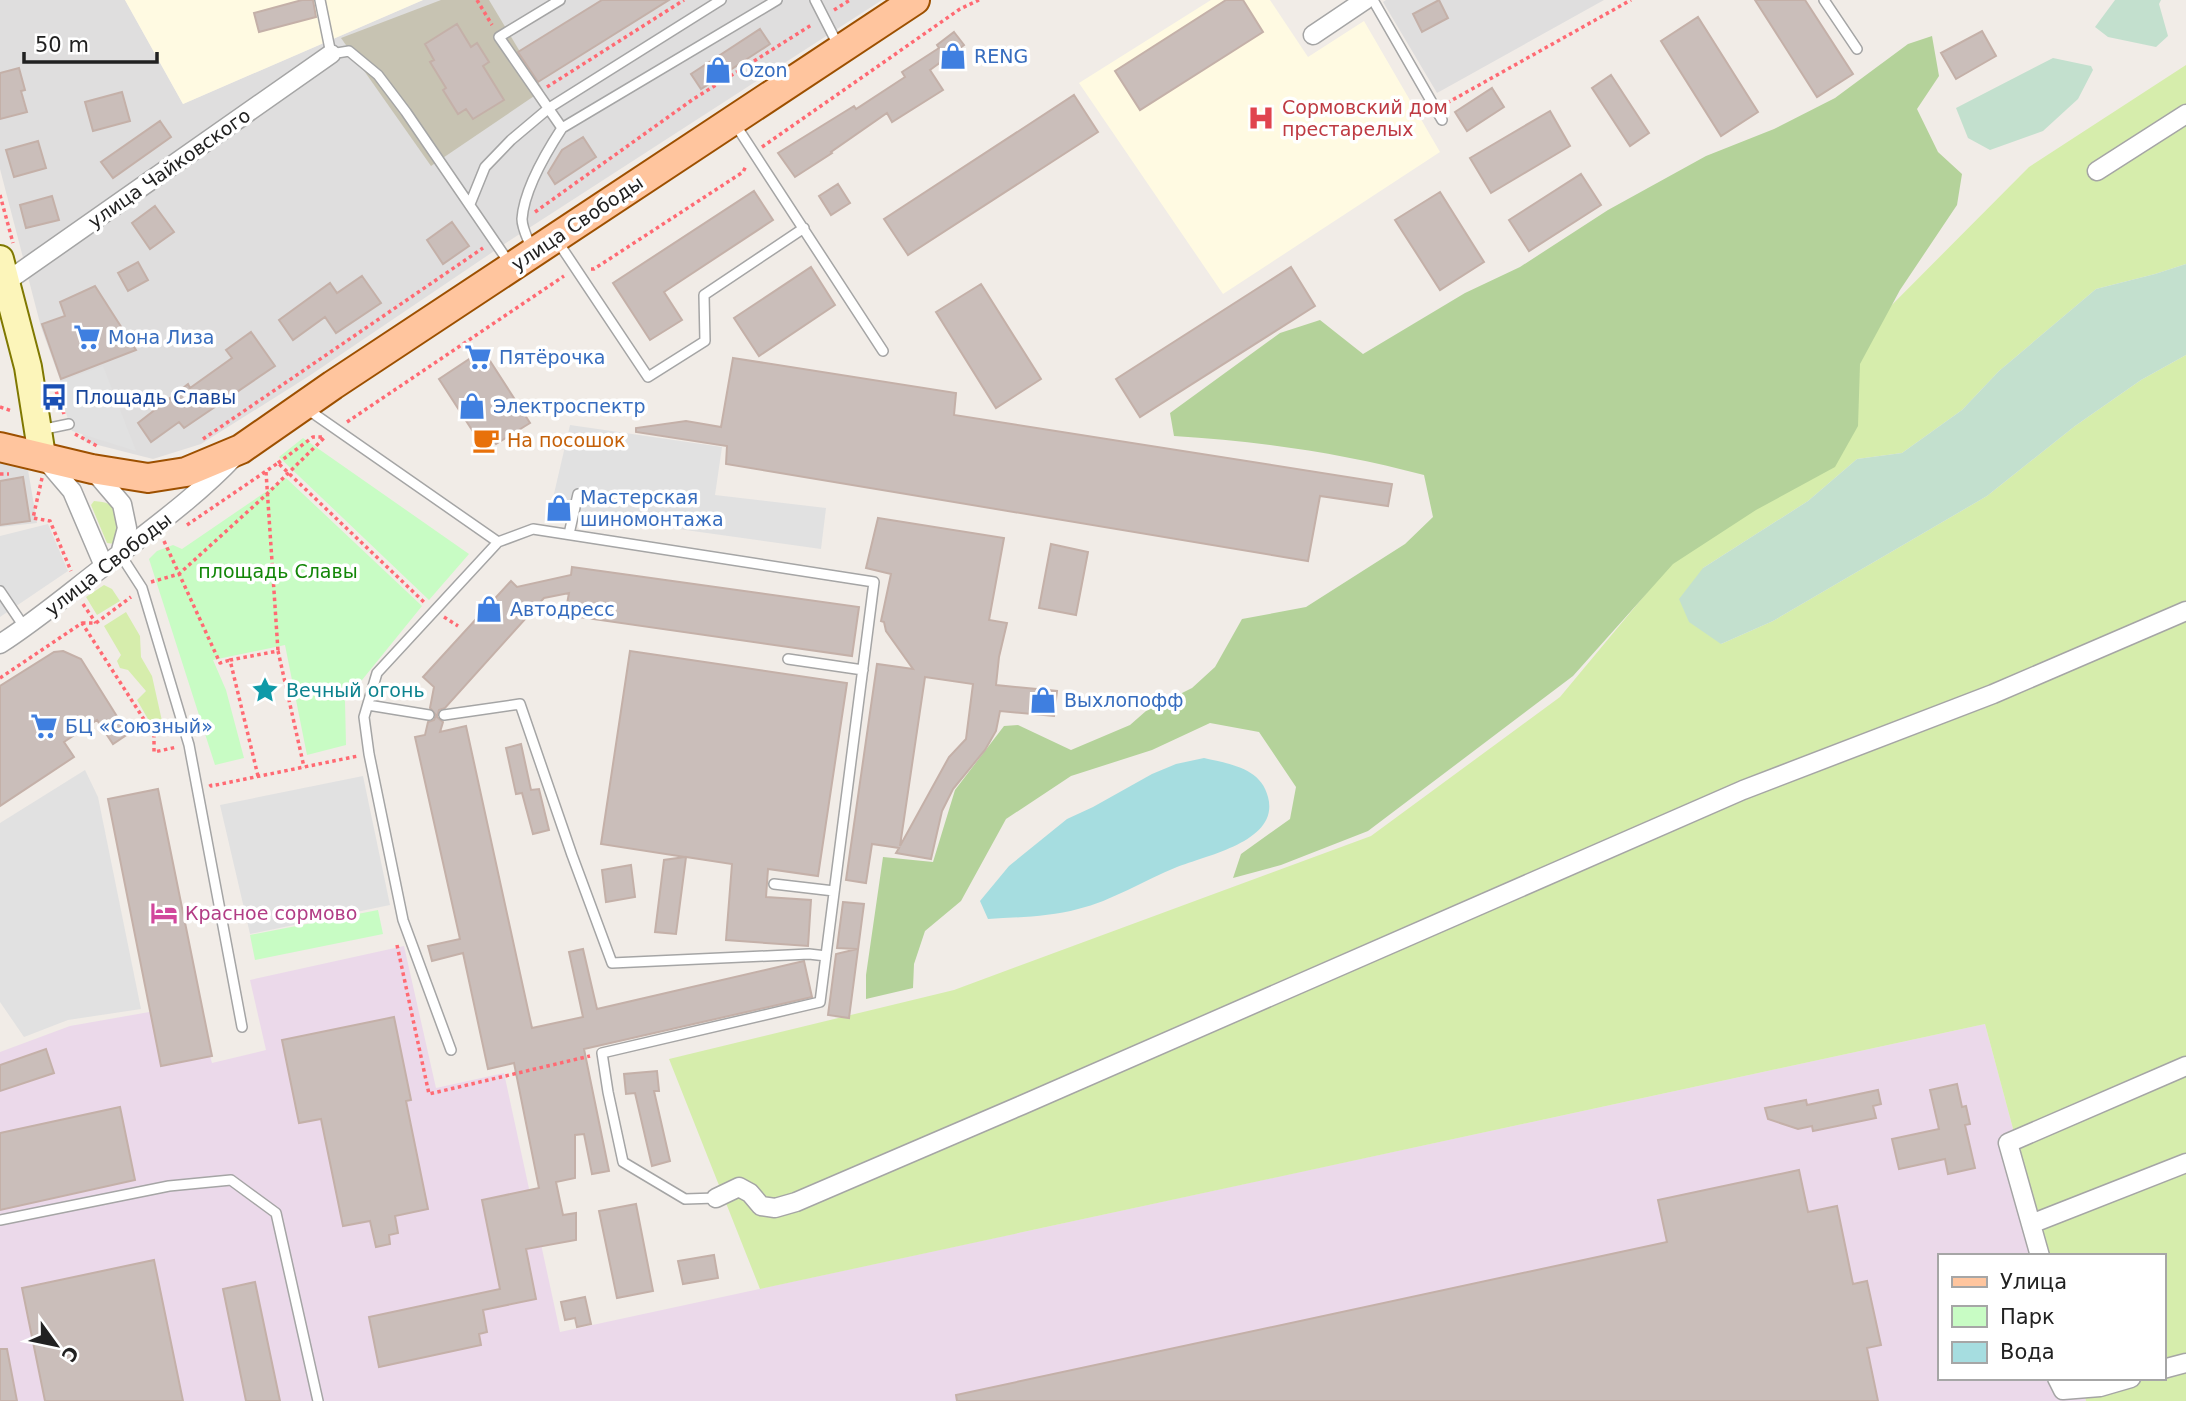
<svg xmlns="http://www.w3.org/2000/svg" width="2186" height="1401" font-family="'DejaVu Sans',sans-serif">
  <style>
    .residential { fill: #dfdede }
    .industrial { fill: #ebd9ea }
    .education { fill: #fffae2 }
    .construction { fill: #c7c3b2 }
    .grass { fill: #d6edac }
    .forest { fill: #b4d29a }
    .wetland { fill: #c3e0ce }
    .park { fill: #c8fcc4 }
    .parking { fill: #e1e1e1 }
    .water { fill: #a6dde0 }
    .building { fill: #cabeba; stroke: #c4b0a8; stroke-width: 2; fill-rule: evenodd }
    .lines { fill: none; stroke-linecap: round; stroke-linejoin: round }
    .lane-casing { stroke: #a5a5a5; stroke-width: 12 }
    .street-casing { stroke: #a5a5a5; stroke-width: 21 }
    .secondary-casing { stroke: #7f7801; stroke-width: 30 }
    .primary-casing { stroke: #9d5000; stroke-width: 32 }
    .path { stroke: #ff6a73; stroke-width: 3.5; stroke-dasharray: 3.5 3.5; stroke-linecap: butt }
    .lane { stroke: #fff; stroke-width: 9 }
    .street { stroke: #fff; stroke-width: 18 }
    .secondary { stroke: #fcf5ba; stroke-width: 26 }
    .primary { stroke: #ffc59e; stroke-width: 28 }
    .labels { text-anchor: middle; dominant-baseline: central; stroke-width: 7; stroke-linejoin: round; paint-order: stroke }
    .shop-label { font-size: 19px; fill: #366cbe; stroke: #fff; text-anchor: start }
    .health-label { font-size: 19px; fill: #be3a42; stroke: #fff; text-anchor: start }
    .street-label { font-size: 19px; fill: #212121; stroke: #fff }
    .transit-label { font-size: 19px; fill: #164399; stroke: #fff; text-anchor: start }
    .food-label { font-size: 19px; fill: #c56008; stroke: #fff; text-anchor: start }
    .park-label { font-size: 19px; fill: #128607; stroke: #fff }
    .culture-label { font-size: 19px; fill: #0d838f; stroke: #fff; text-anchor: start }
    .hotel-label { font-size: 19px; fill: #b23c85; stroke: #fff; text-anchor: start }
  </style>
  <rect width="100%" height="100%" fill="#f1ece7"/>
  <path class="residential" d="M0 0H125L183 104 423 0H882L512 239 309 376 201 444 153 459 86 442 68 402 41 327 0 169Z
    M1386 0H1604L1437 93 1383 2Z
    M0 459 27 464 37 523 0 527Z"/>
  <path class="industrial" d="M404 946 436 1088 504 1073 560 1332 1985 1024 2047 1256H1939V1378H2080L2086 1401H0V1052L70 1026 155 1011 209 1053 212 1063 266 1050 250 980Z"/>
  <path class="education" d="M125 0H423L183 104Z
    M1211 0H1270L1308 57 1364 21 1440 152 1223 294 1079 83Z"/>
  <path class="construction" d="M441 0H489L543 90 431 166 341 38Z"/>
  <path class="grass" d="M2186 65V264L2155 274 2096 289 1999 371 1962 410 1902 453 1857 459 1808 501 1703 568 1721 644 1773 621 1987 496 2075 426 2141 380 2186 355V1401H2086L2080 1378H2163V1256H2047L1985 1024 760 1289 669 1059 954 990 1371 836 1560 697 1858 339 2029 167Z
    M94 501C125 503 121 520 115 544L107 543 91 505Z
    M104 585 112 589 120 601 97 615 86 597Z
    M126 612 140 636 141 657 152 676 162 721 152 726 137 700 146 691 128 670 120 668 117 661 121 655 104 626Z"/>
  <path class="forest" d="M1932 36 1939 76 1917 109 1938 152 1962 174 1957 205 1900 290 1860 364 1858 426 1835 467 1756 510 1673 564 1573 676 1368 831 1281 865 1233 878 1241 854 1290 819 1296 787 1259 732 1210 723 1152 750 1071 776 1006 819 961 901 925 931 914 964 913 988 866 999V975L883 857 933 862 955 790 1004 726 1018 725 1071 750 1130 725 1146 711 1192 688 1215 667 1242 619 1306 607 1405 544 1433 517 1424 475C1342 453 1258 441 1174 436L1170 413 1280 333 1320 320 1363 354 1465 293 1520 267 1608 210 1706 156 1774 129 1835 98 1908 44Z"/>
  <path class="wetland" d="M2115 0H2161L2159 4 2168 36 2156 47 2108 37 2095 27Z
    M2053 58 2091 66 2093 70 2078 99 2043 131 1990 150 1968 138 1956 108Z
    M2186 264V355L2141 380 2075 426 1987 496 1773 621 1721 644 1689 622 1679 599 1703 568 1808 501 1857 459 1902 453 1962 410 1999 371 2096 289 2155 274Z"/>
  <path class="park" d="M303 438 469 554 429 600 279 457Z
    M286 478 422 606 345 701 346 745 307 755 285 645 213 660 226 690 244 758 215 765 149 559 157 551 173 545 182 549Z
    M378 910 383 934 255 960 250 935Z"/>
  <path class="parking" d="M103 366 136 451 72 431 56 383Z
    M570 425 722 447 715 495 826 508 821 549 550 511Z
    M48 524 68 571 0 617V536Z
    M85 770 98 797 141 1009 68 1020 24 1037 0 1002V823Z
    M363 776 390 905 250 934 220 805Z"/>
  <path class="water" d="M1204 758C1230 764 1261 768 1268 797 1280 841 1207 855 1177 867 1144 880 1112 901 1078 909 1049 917 1018 917 988 919L980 901 1009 866 1067 819 1093 807 1152 774 1176 764Z"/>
  <path class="building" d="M302 0H313L316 17 259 32 254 13Z
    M602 0H669L538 82 518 52Z
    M1226 0H1243L1263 32 1140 110 1115 71Z
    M1439 0 1448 18 1422 32 1413 14Z
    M1755 0H1805L1853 74 1817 97Z
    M1698 17 1758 112 1721 136 1661 41Z
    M457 24 471 47 477 43 489 62 483 66 504 100 473 119 466 109 458 114 443 90 446 88 430 62 434 60 425 44Z
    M760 29 770 44 701 89 691 74Z
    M1982 31 1996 56 1956 79 1941 53Z
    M954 32 964 45 930 70 943 90 892 122 887 113 831 152 832 153 795 177 778 153 854 106 856 109 905 77 902 72 939 48 937 45Z
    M19 68 25 90 21 91 27 112 0 119V73Z
    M1611 75 1649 133 1630 146 1592 88Z
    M1492 88 1504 107 1467 131 1455 112Z
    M122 92 130 121 93 131 85 102Z
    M1074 95 1098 132 908 255 884 219Z
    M1550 111 1570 146 1491 193 1470 158Z
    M160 121 171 137 113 178 101 162Z
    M583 137 596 157 555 184 548 173 562 150Z
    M38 141 46 168 14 177 6 150Z
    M1581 174 1601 205 1529 251 1509 220Z
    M838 184 850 203 831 215 819 196Z
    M754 191 773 220 664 292 682 320 650 340 613 283Z
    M1440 192 1484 262 1440 290 1395 220Z
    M52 196 59 220 26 228 20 205Z
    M155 206 174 232 150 249 132 223Z
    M452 222 469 246 443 264 427 240Z
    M138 262 148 280 128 291 118 273Z
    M811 267 835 305 759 356 734 318Z
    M1291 267 1315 306 1140 417 1116 379Z
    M362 276 381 303 336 333 325 317 293 340 279 320 330 283 337 293Z
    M981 284 1041 379 996 408 936 312Z
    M95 286 136 350 61 379 42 324 65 316 60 302Z
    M251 332 275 366 184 428 179 422 151 442 138 423 188 384 190 388 232 358 226 350Z
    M483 350 530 423 496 444 493 441 483 447 439 379Z
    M733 358 956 393 954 415 1392 484 1388 506 1320 496 1308 561 726 464 727 446 636 432V428L686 421 721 427Z
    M23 477 30 521 0 525V481Z
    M878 518 1004 538 989 620 1007 623 999 657 996 685 1057 691 1054 716 1000 711 996 731 985 750 953 789 942 811 931 859 896 853 899 848 872 844 866 883 846 880 877 664 913 669 886 631 884 622 881 621 891 574 866 568ZM925 677 973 684 966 739 949 757 900 846Z
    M1051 544 1088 552 1076 615 1039 608Z
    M572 567 859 607 852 656 565 615 569 593 544 598 445 708 439 710 437 717 443 722 440 732 466 726 532 1028 583 1017 569 952 583 949 597 1009 804 961 812 997 584 1049 609 1171 592 1174 584 1134 575 1135V1178L556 1182 563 1215 576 1213V1240L526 1249 536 1299 483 1310 487 1332 479 1334 481 1345 379 1367 369 1317 500 1289 482 1200 539 1188 514 1063 488 1069 463 953 432 961 428 946 460 939 415 737 425 735 428 722 434 720 436 715 430 708 434 687 423 677 511 581 517 587 571 575Z
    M63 651 81 659 128 734 113 744 97 720 64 742 74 757 0 806V686L54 652Z
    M630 651 847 683 818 876 768 869 766 897 811 900 808 946 726 940 732 864 686 857 676 934 655 932 664 860 685 857 601 844Z
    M521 744 531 790 539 789 549 830 533 834 522 793 516 794 506 748Z
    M158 789 212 1056 161 1066 108 799Z
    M631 865 635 897 606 902 602 870Z
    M843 902 864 904 849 1018 828 1015 836 954 857 949 837 948Z
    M394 1017 411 1100 406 1101 428 1209 395 1216 398 1233 389 1235 390 1244 376 1247 370 1221 343 1226 321 1119 299 1123 282 1040Z
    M46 1049 54 1073 0 1091V1065Z
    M657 1071 659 1091H654L670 1161 652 1166 635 1093 626 1094 624 1074Z
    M1957 1084 1962 1107 1966 1106 1970 1124 1965 1125 1975 1168 1948 1174 1945 1159 1899 1169 1892 1139 1939 1129 1930 1090Z
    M1878 1090 1881 1104 1873 1106 1876 1118 1813 1131 1812 1126 1798 1129 1768 1119 1765 1108 1806 1100 1807 1105Z
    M120 1107 135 1180 0 1210V1133Z
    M1799 1170 1808 1212 1837 1206 1853 1284 1867 1281 1881 1345 1867 1348 1878 1401H957L956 1395 1667 1242 1658 1200Z
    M636 1204 653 1291 617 1298 599 1211Z
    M714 1255 718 1278 683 1284 678 1261Z
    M154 1260 183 1401H45L22 1288Z
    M255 1282 280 1401H246L223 1289Z
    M585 1297 591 1324 577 1327 575 1318 565 1320 561 1302Z
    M0 1349H7L17 1401H0Z"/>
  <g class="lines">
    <defs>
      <path id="lane" d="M320 0 331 54 349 51 378 75 406 112 510 264
        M560 0 499 37 562 128
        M815 0 839 47
        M1373 0 1442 120
        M1824 0 1857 49
        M735 124 883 351
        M470 204 485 167 511 140 549 108 721 0
        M558 242 648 377 705 341 704 295 804 228
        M532 250C529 241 522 229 522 219 524 190 547 151 562 128L777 0
        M307 409 498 542
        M40 430 69 424
        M569 534 578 494
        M120 554 142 588 189 745 242 1027
        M0 591 25 628
        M788 659 863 670
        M368 705 429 715
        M444 715 520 704 572 855 612 963 809 954 826 956
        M774 884 834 891
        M451 1050 403 920 369 754 364 717 377 673 498 542 533 529 874 582 820 1002 602 1053 608 1092 623 1162 685 1199 716 1198
        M0 1220 169 1186 231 1180 276 1213 318 1401"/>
      <path id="street" d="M1313 35 1365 0
        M2097 171 2186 114
        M6 282 331 54
        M43 457 72 491 104 566
        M92 469 122 504 127 528 120 554
        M0 644C36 621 69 593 103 567 148 531 194 499 234 457
        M716 1198 739 1187 750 1193 761 1206 775 1208 796 1202 1022 1105 1743 790 1993 694 2186 611
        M2031 1224 2186 1163
        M2040 1256 2008 1143 2186 1066
        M2163 1369 2186 1363
        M2057 1378 2063 1390 2100 1387 2131 1378"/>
      <path id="secondary" d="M0 259 28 367 42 456"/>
      <path id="primary" d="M0 447 92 469 148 478 186 472 241 449 333 385 915 0"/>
    </defs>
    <use href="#lane" class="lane-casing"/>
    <use href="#street" class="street-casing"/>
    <use href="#secondary" class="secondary-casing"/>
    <use href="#primary" class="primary-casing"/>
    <path class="path" d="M477 0 492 25
      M834 10 850 0
      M547 87 684 0
      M1447 103 1631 0
      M762 147 960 9 979 0
      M0 195 13 243
      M535 212 692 100 813 24
      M591 269H594L743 172 746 166
      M54 385 64 414
      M0 407 12 411
      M347 422 564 276
      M75 434 99 447
      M203 439 483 248
      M278 463 313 437H323
      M266 472 278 651
      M0 474H9
      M42 478 33 518 50 521 71 571
      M187 525 278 463 426 604
      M164 541 220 663 230 660
      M151 582 179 574 267 494 325 437
      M83 604 96 623
      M444 617 458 626
      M82 623H96L131 597
      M0 678 82 623 154 735V752L177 747
      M258 776 230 660 278 651 304 767
      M210 784 211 786 358 756
      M397 945 429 1094 590 1056"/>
    <use href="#lane" class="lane"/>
    <use href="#street" class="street"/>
    <use href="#secondary" class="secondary"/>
    <use href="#primary" class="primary"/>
  </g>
  <defs>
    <symbol id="shop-bare" viewBox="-9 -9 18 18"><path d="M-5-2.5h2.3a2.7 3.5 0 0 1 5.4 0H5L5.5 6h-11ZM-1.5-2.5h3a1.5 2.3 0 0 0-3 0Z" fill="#3f7fe0" stroke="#fff" stroke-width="2.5" paint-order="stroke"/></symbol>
    <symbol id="hospital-bare" viewBox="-9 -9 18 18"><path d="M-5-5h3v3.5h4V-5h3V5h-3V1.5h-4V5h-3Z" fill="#e0444e" stroke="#fff" stroke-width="2.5" paint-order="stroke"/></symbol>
    <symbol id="supermarket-bare" viewBox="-9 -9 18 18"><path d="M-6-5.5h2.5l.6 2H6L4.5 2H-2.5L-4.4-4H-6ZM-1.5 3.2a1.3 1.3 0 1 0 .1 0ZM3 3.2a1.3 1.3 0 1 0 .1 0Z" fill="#3f7fe0" stroke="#fff" stroke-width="2.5" paint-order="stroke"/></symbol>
    <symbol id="bus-bare" viewBox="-9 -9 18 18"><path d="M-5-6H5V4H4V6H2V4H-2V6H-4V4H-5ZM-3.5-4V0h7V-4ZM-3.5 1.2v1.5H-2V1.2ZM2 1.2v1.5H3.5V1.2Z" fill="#1a4fb4" stroke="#fff" stroke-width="2.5" paint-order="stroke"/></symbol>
    <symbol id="cafe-bare" viewBox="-9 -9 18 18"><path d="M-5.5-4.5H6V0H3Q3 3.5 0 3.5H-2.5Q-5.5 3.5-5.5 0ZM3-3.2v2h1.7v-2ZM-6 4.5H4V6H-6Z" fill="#e8710a" stroke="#fff" stroke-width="2.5" paint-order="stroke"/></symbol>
    <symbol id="sight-bare" viewBox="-9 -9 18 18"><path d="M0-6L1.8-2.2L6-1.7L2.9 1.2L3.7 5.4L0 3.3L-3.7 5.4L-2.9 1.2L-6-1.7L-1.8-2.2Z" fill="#0f9aa8" stroke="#fff" stroke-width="2.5" paint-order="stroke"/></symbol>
    <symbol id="hotel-bare" viewBox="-9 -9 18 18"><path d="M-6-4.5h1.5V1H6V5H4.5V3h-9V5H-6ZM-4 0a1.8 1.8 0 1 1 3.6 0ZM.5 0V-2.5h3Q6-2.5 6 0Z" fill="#d1479c" stroke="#fff" stroke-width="2.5" paint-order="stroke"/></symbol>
  </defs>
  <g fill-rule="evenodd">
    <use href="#shop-bare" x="934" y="37" width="38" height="38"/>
    <use href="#shop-bare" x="699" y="51" width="38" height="38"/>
    <use href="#hospital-bare" x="1242" y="99" width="38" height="38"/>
    <use href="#supermarket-bare" x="68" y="318" width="38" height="38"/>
    <use href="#supermarket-bare" x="459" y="338" width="38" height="38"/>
    <use href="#bus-bare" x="35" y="378" width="38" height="38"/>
    <use href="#shop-bare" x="453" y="387" width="38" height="38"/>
    <use href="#cafe-bare" x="467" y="421" width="38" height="38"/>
    <use href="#shop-bare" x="540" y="489" width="38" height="38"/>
    <use href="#shop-bare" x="470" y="590" width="38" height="38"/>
    <use href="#sight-bare" x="246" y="671" width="38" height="38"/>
    <use href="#shop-bare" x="1024" y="681" width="38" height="38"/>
    <use href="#supermarket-bare" x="25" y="707" width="38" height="38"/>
    <use href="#hotel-bare" x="145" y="894" width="38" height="38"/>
  </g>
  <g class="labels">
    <g class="shop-label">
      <text x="974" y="56">RENG</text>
      <text x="739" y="70">Ozon</text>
      <text x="108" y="337">Мона Лиза</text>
      <text x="499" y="357">Пятёрочка</text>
      <text x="493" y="406">Электроспектр</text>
      <text x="580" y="497">Мастерская<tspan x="580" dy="22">шиномонтажа</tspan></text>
      <text x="510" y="609">Автодресс</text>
      <text x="1064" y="700">Выхлопофф</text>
      <text x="65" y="726">БЦ «Союзный»</text>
    </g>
    <g class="health-label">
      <text x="1282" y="107">Сормовский дом<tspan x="1282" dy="22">престарелых</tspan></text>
    </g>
    <g class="street-label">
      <text transform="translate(169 168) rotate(-35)">улица Чайковского</text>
      <text transform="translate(577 223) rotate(-34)">улица Свободы</text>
      <text transform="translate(108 564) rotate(-38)">улица Свободы</text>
    </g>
    <g class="transit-label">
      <text x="75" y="397">Площадь Славы</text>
    </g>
    <g class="food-label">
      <text x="507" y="440">На посошок</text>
    </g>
    <g class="park-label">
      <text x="278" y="571">площадь Славы</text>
    </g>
    <g class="culture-label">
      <text x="286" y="690">Вечный огонь</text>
    </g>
    <g class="hotel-label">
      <text x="185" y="913">Красное сормово</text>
    </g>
  </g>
  <rect x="1938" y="1254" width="228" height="126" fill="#ffffff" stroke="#a6a6a6" stroke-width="2"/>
  <rect x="1952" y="1277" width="35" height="10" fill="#ffc59e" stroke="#a6a6a6" stroke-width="2"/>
  <text x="2000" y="1289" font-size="21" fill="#212121">Улица</text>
  <rect x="1952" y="1306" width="35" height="21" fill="#c8fcc4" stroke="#a6a6a6" stroke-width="2"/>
  <text x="2000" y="1324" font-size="21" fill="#212121">Парк</text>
  <rect x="1952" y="1342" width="35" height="21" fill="#a6dde0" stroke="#a6a6a6" stroke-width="2"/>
  <text x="2000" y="1359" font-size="21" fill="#212121">Вода</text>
  <g transform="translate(56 1345) rotate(123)" stroke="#ffffff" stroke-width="5" paint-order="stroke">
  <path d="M0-5L12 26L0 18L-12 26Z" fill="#212121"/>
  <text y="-10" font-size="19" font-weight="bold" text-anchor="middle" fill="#212121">С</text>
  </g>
  <path d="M24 52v10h133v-10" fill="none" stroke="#212121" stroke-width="3.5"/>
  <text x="35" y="52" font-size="21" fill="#212121" stroke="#ffffff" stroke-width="5" paint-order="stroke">50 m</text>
</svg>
